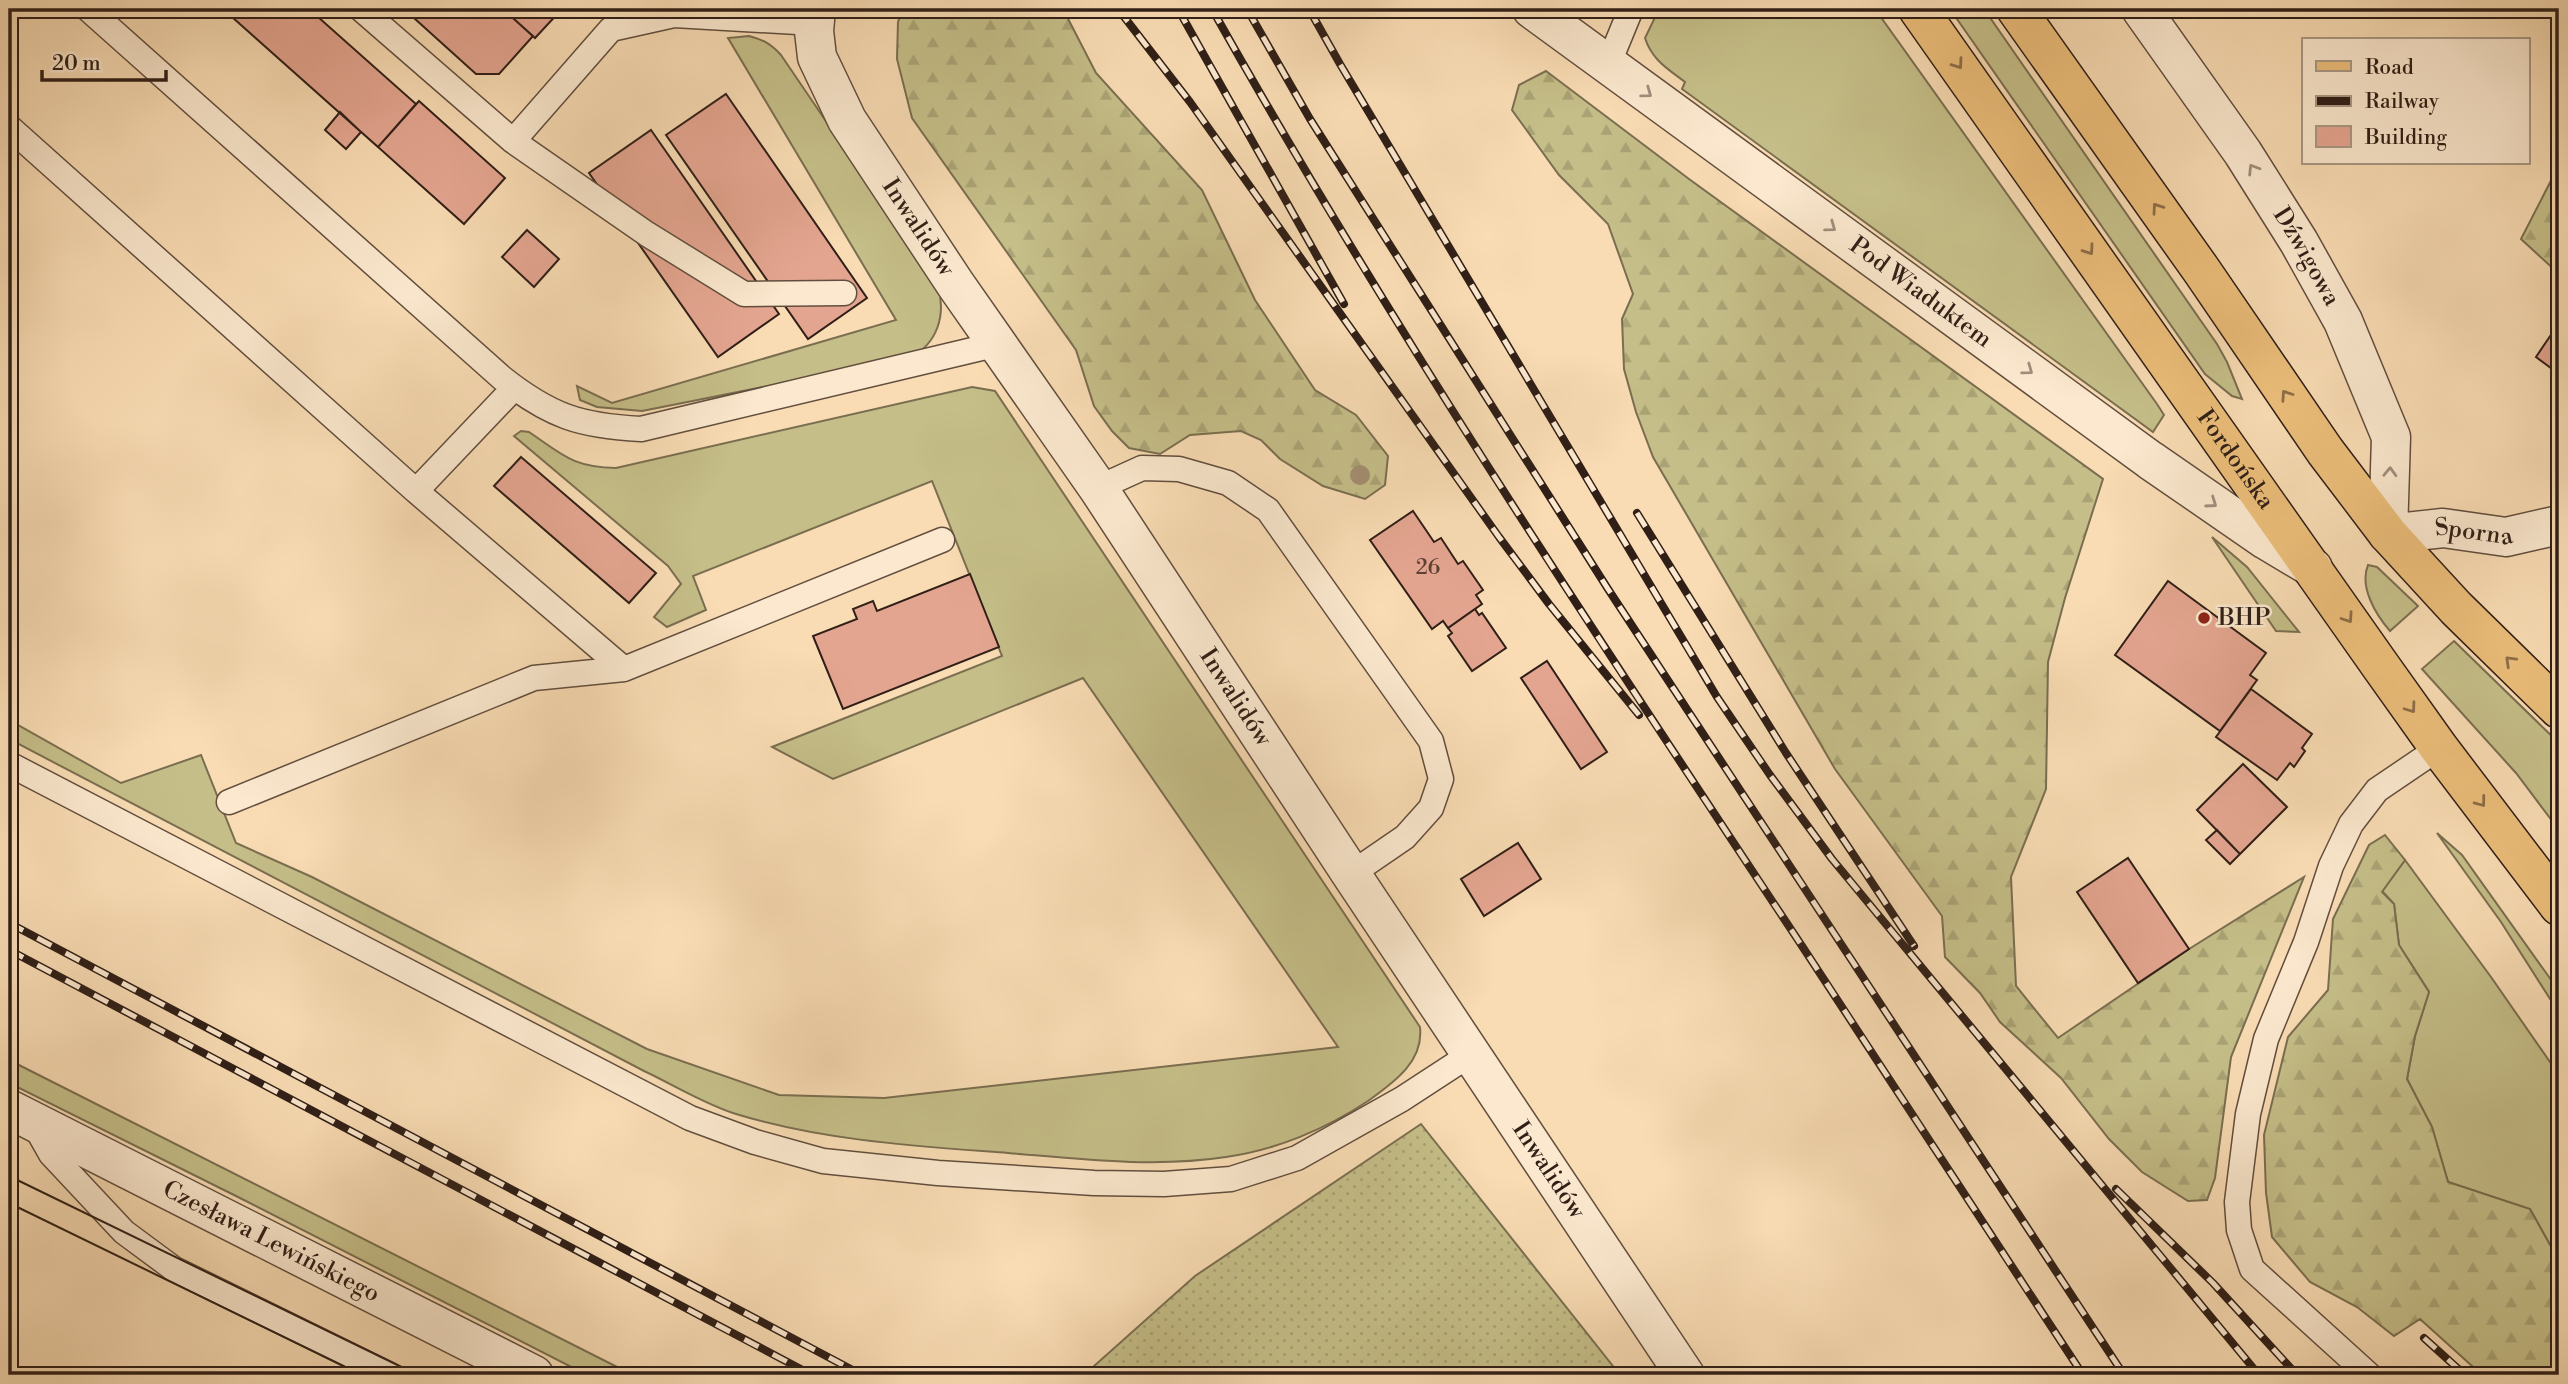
<svg xmlns="http://www.w3.org/2000/svg" width="2568" height="1384" font-family="'Libre Bodoni',serif">
  <style>
    .grass { fill: #c5be88; stroke: #7a6e50; stroke-width: 2 }
    .forest { fill: url(#forest-firs); stroke: #7a6e50; stroke-width: 2 }
    .garden { fill: url(#garden-dots); stroke: #7a6e50; stroke-width: 2 }
    .building { fill: #e4a590; stroke: #301f17; stroke-width: 2 }
    .lines { fill: none; stroke-linecap: round; stroke-linejoin: round }
    .service-casing { stroke: #624e3e; stroke-width: 27 }
    .tertiary-casing { stroke: #624e3e; stroke-width: 41 }
    .primary-casing { stroke: #301f17; stroke-width: 41 }
    .service { stroke: #fbe8ce; stroke-width: 24 }
    .tertiary { stroke: #fbe8ce; stroke-width: 38 }
    .primary { stroke: #ecbe7a; stroke-width: 38 }
    .tram { stroke: #301f17; stroke-width: 2 }
    .rail-casing { stroke: #301f17; stroke-width: 8 }
    .rail { stroke: #fbe8ce; stroke-width: 5; stroke-dasharray: 16; stroke-linecap: butt }
    .tree { fill: #a38e70 }
    .oneway { stroke: #8e6e48 }
    .oneway2 { stroke: #a08e7c }
    .poi-dot { fill: #8f2418; stroke: #fbe8ce; stroke-width: 2.5 }
    .labels { text-anchor: middle; dominant-baseline: central; stroke-width: 5; stroke-linejoin: round; paint-order: stroke }
    .number-label { font-size: 21px; fill: #5d4035 }
    .street-label { font-size: 24px; fill: #301f17; stroke: #fbe8ce }
    .poi-label { font-size: 24px; fill: #301f17; stroke: #fbe8ce; text-anchor: start }
  </style>
  <defs>
    <pattern id="forest-firs" width="22" height="20" patternUnits="userSpaceOnUse" patternTransform="scale(1.75)"><rect width="22" height="20" fill="#c5be88"/><path d="M5 1l3.5 6h-7zM16 11l3.5 6h-7z" fill="#aaa375"/></pattern>
    <pattern id="garden-dots" width="8" height="8" patternUnits="userSpaceOnUse" patternTransform="scale(1.75)"><rect width="8" height="8" fill="#c5be88"/><path d="M2 2h.1M6 6h.1" fill="none" stroke="#aaa375" stroke-width="1.8" stroke-linecap="round"/></pattern>
  </defs>
  <rect width="100%" height="100%" fill="#f9dcb4"/>
  <filter id="stains"><feTurbulence type="fractalNoise" baseFrequency=".00286" numOctaves="4"/><feColorMatrix values="0 0 0 0 .2 0 0 0 0 .09 0 0 0 0 .02 0 0 0 .5 -.17"/></filter>
  <radialGradient id="worn" r=".72"><stop offset=".6" stop-color="#630" stop-opacity="0"/><stop offset="1" stop-color="#630" stop-opacity=".3"/></radialGradient>
  <path class="grass" d="M1659 9H1875L2157 404 2164 415 2153 432 1682 89 1685 82C1668 69 1652 60 1645 38Z
    M1950 9H1984L2217 344 2227 362 2242 399 2232 396 2205 374Z
    M749 36C764 40 771 44 781 55L938 286C946 315 938 343 910 358L642 411 597 407 580 400 577 386 612 403 896 320 728 38Z
    M972 387 995 391 1420 1027C1424 1062 1393 1083 1368 1101 1326 1129 1276 1150 1226 1157 1154 1168 1080 1159 1008 1153 916 1146 825 1141 736 1114 704 1104 674 1085 644 1071L9 739V720L121 783 201 755 236 843 312 877 647 1049 779 1095 884 1098 1338 1047 1083 678 833 779 772 747 1002 656 932 481 693 576 706 610 667 627 654 617 681 584 668 566 514 436 521 431 529 432C563 455 572 467 616 468Z
    M2212 537 2247 567 2299 632 2276 631Z
    M2368 565 2377 567 2418 606 2390 631C2376 615 2359 587 2368 565Z
    M2454 641 2559 743V830L2516 773 2422 669Z
    M2437 833 2462 855 2559 991V1013L2501 922Z
    M2405 860 2491 977 2559 1075V1261L2530 1209 2448 1182 2432 1127 2407 1079 2415 1036 2429 992 2399 945 2394 904 2382 891Z
    M9 1060 633 1375H587L236 1196 9 1083Z"/>
  <path class="forest" d="M903 9H1063L1096 73 1202 190 1255 300 1315 390 1356 415 1388 456 1385 485 1365 499 1323 486 1280 459 1261 440 1241 431 1190 435 1160 454 1129 448 1112 431 1094 406 1076 350 912 118 897 59 898 22Z
    M1546 71 1689 179 2103 479 2065 598 2048 662 2046 789 2011 877 2016 986 2058 1038 2189 949 2304 877 2231 1057 2215 1178 2207 1200 2188 1201 2142 1172 2109 1139 2061 1078 2000 1022 1980 993 1945 957 1942 916 1835 769 1653 457 1636 412 1624 369 1622 319 1633 294 1608 224 1559 175 1512 110 1519 85Z
    M2559 165V274L2521 239Z
    M2385 835 2405 860 2382 892 2394 904 2399 945 2429 992 2415 1036 2407 1079 2432 1127 2448 1182 2530 1209 2559 1261V1375H2482L2420 1319 2394 1336 2357 1307 2310 1282 2272 1237 2266 1193 2264 1135 2288 1037 2328 990 2333 919 2369 845Z"/>
  <path class="garden" d="M1421 1124 1620 1375H1084L1195 1276Z"/>
  <path class="building" d="M223 9H309L416 104 378 147Z
    M404 9H503L533 36 499 74H476Z
    M503 9H562L535 38Z
    M726 94 867 298 808 339 666 135Z
    M419 101 505 178 464 224 378 147Z
    M340 112 361 132 346 149 325 130Z
    M651 130 779 314 718 357 589 173Z
    M527 230 559 259 534 287 502 257Z
    M2559 323V374L2536 357Z
    M521 457 656 573 629 603 494 486Z
    M1413 511 1434 542 1441 538 1458 564 1463 561 1483 590 1476 595 1482 604 1448 628 1443 621 1432 629 1370 540Z
    M970 574 999 647 843 709 813 636 857 619 853 609 873 601 877 611Z
    M2168 581 2266 653 2250 675 2257 680 2220 731 2115 655Z
    M1475 609 1479 615 1482 613 1506 648 1472 671 1448 636 1452 633 1448 628Z
    M1547 661 1607 752 1581 769 1521 678Z
    M2251 689 2312 734 2302 748 2305 751 2294 767 2290 763 2277 780 2216 737Z
    M2243 764 2287 807 2240 854 2197 810Z
    M2217 830 2240 854 2230 864 2206 840Z
    M1518 843 1541 879 1484 916 1461 879Z
    M2128 858 2189 949 2138 983 2077 892Z"/>
  <g class="lines">
    <defs>
      <path id="service" d="M88 9 502 378C550 416 580 426 641 429L998 344
        M361 9 513 141 611 29 674 15 815 23
        M1608 65 1631 9
        M9 127 416 491
        M513 141 647 234 744 294 844 293
        M514 388 416 491 624 669 942 540
        M1098 488 1142 468 1179 469 1228 483 1268 510 1431 741 1441 779 1431 808 1405 837 1351 874
        M9 764 690 1118 755 1142 823 1161 938 1173 1094 1183 1164 1184 1231 1179 1297 1158 1402 1099 1471 1054
        M229 802 534 678 624 669
        M34 1124 51 1154 124 1232 174 1269 390 1375
        M2369 1375 2252 1269 2239 1230 2237 1202 2248 1114 2266 1039 2306 942 2331 866 2351 824 2377 790 2439 748"/>
      <g id="tertiary">
        <path id="s1" d="M816 9 814 31 817 57 847 120 956 285 1098 488 1351 874 1685 1375"/>
        <path id="s2" d="M1532 9 2150 460 2266 540 2313 568"/>
        <path id="s3" d="M2141 9 2243 153 2299 242 2343 321 2391 437 2388 534 2443 528 2506 537 2559 525"/>
        <path id="s4" d="M9 1109 534 1375"/>
      </g>
      <g id="primary">
        <path id="s5" d="M1918 9 2382 668 2439 748 2559 906"/>
        <path d="M2016 9 2202 271 2325 451 2388 534 2456 608 2559 709"/>
      </g>
    </defs>
    <use href="#service" class="service-casing"/>
    <use href="#tertiary" class="tertiary-casing"/>
    <use href="#primary" class="primary-casing"/>
    <use href="#service" class="service"/>
    <use href="#tertiary" class="tertiary"/>
    <use href="#primary" class="primary"/>
    <path class="tram" d="M9 1176 418 1375
      M9 1203 362 1375"/>
    <defs>
      <path id="rail" d="M1118 9 1190 102 1499 537 1549 604 1639 715
        M1178 9 1344 304
        M1212 9C1393 331 1598 638 1802 946 1896 1089 1989 1232 2083 1375
        M1247 9 1310 119 1608 589 2124 1375
        M1309 9 1340 64 1717 697 1770 775 1832 859 2259 1375
        M1637 513 1786 753 1914 946
        M9 923 862 1375
        M9 950 812 1375
        M2116 1189 2213 1283 2297 1375
        M2424 1338 2465 1375"/>
    </defs>
    <use href="#rail" class="rail-casing"/>
    <use href="#rail" class="rail"/>
  </g>
  <circle class="tree" cx="1360" cy="475" r="10"/>
  <defs><path id="oneway-chevron" d="M-2-3.5L2.5 0L-2 3.5" fill="none" stroke-width="1.6" stroke-linecap="round" stroke-linejoin="round" transform="scale(1.75)"/></defs>
  <g class="oneway">
    <use href="#oneway-chevron" transform="translate(1958 64) rotate(55)"/>
    <use href="#oneway-chevron" transform="translate(2157 208) rotate(-125)"/>
    <use href="#oneway-chevron" transform="translate(2089 250) rotate(55)"/>
    <use href="#oneway-chevron" transform="translate(2286 395) rotate(-124)"/>
    <use href="#oneway-chevron" transform="translate(2348 618) rotate(56)"/>
    <use href="#oneway-chevron" transform="translate(2510 661) rotate(-136)"/>
    <use href="#oneway-chevron" transform="translate(2411 708) rotate(54)"/>
    <use href="#oneway-chevron" transform="translate(2481 802) rotate(53)"/>
  </g>
  <g class="oneway2">
    <use href="#oneway-chevron" transform="translate(1647 93) rotate(36)"/>
    <use href="#oneway-chevron" transform="translate(2253 169) rotate(-122)"/>
    <use href="#oneway-chevron" transform="translate(1831 227) rotate(36)"/>
    <use href="#oneway-chevron" transform="translate(2028 370) rotate(36)"/>
    <use href="#oneway-chevron" transform="translate(2390 472) rotate(-88)"/>
    <use href="#oneway-chevron" transform="translate(2212 503) rotate(35)"/>
  </g>
  <circle class="poi-dot" cx="2204" cy="618" r="7"/>
  <g class="labels">
    <g class="number-label">
      <text x="1428" y="568">26</text>
    </g>
    <g class="street-label">
      <text stroke="none"><textPath href="#s1" startOffset="247">Inwalidów</textPath></text>
      <text stroke="none"><textPath href="#s3" startOffset="298">Dźwigowa</textPath></text>
      <text stroke="none"><textPath href="#s2" startOffset="481">Pod Wiaduktem</textPath></text>
      <text stroke="none"><textPath href="#s5" startOffset="551">Fordońska</textPath></text>
      <text stroke="none"><textPath href="#s3" startOffset="681">Sporna</textPath></text>
      <text stroke="none"><textPath href="#s1" startOffset="814">Inwalidów</textPath></text>
      <text stroke="none"><textPath href="#s1" startOffset="1381">Inwalidów</textPath></text>
      <text stroke="none"><textPath href="#s4" startOffset="294">Czesława Lewińskiego</textPath></text>
    </g>
    <g class="poi-label">
      <text x="2218" y="618">BHP</text>
    </g>
  </g>
  <rect width="2568" height="1384" fill="none" stroke="#f9dcb4" stroke-width="35"/>
  <rect x="10" y="10" width="2547" height="1363" fill="none" stroke="#301f17" stroke-width="3.5"/>
  <rect x="18" y="18" width="2533" height="1349" fill="none" stroke="#301f17" stroke-width="2"/>
  <rect x="2302" y="38" width="228" height="126" fill="#fbe8ce" stroke="#aa9885" stroke-width="2"/>
  <rect x="2316" y="61" width="35" height="10" fill="#ecbe7a" stroke="#aa9885" stroke-width="2"/>
  <text x="2365" y="74" font-size="21" fill="#301f17">Road</text>
  <rect x="2316" y="96" width="35" height="10" fill="#301f17" stroke="#aa9885" stroke-width="2"/>
  <text x="2365" y="108" font-size="21" fill="#301f17">Railway</text>
  <rect x="2316" y="126" width="35" height="21" fill="#e4a590" stroke="#aa9885" stroke-width="2"/>
  <text x="2365" y="144" font-size="21" fill="#301f17">Building</text>
  <path d="M42 70v10h124v-10" fill="none" stroke="#301f17" stroke-width="3.5"/>
  <text x="52" y="70" font-size="21" fill="#301f17" stroke="#fbe8ce" stroke-width="5" paint-order="stroke">20 m</text>
  <rect width="100%" height="100%" filter="url(#stains)"/>
  <rect width="100%" height="100%" fill="url(#worn)"/>
</svg>
